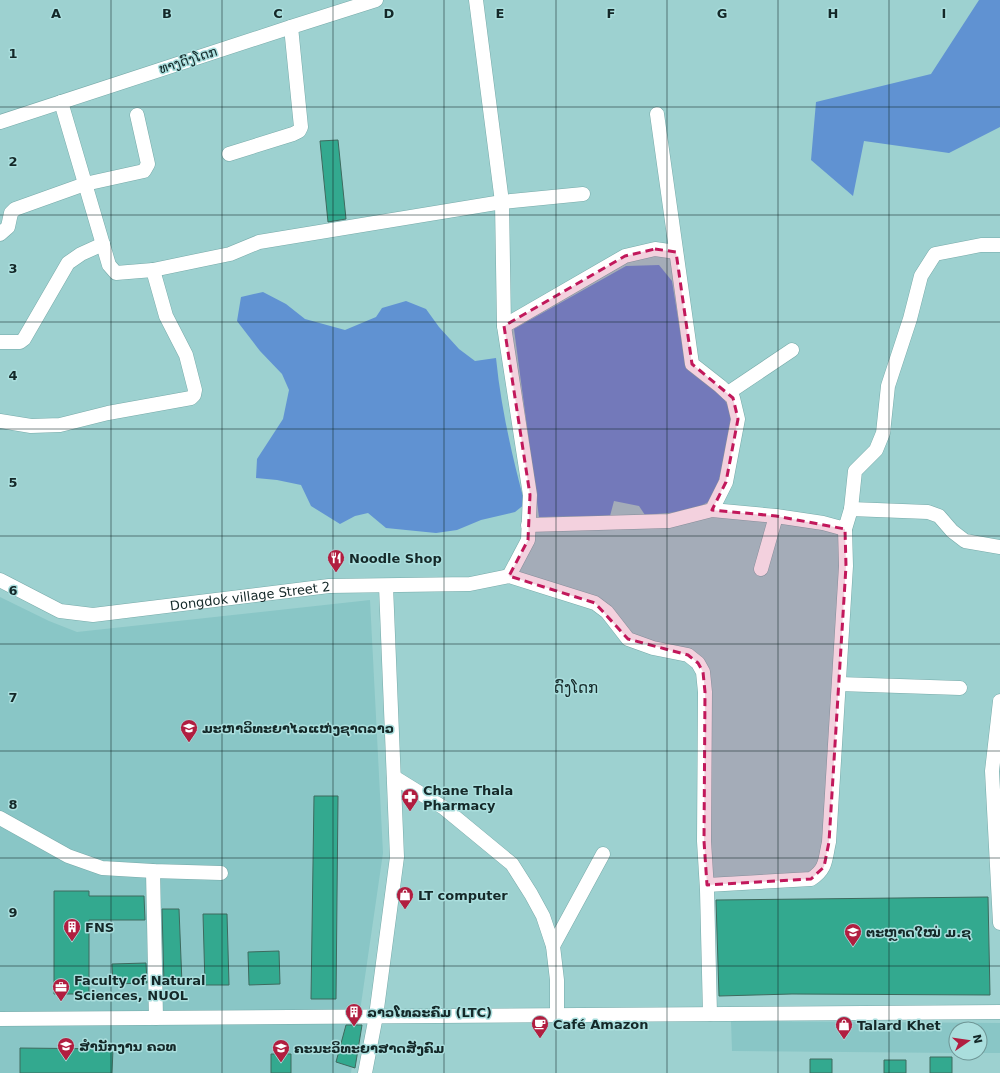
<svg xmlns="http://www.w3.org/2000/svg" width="1000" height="1073" font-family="'DejaVu Sans','Noto Sans Lao',sans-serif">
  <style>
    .built { fill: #89c6c6 }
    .water { fill: #6092d2 }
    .building { fill: #33a98f; stroke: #3e6a5e }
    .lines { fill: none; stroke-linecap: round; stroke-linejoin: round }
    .street-casing { stroke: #77aaa9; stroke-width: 15 }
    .street { stroke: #fff; stroke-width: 14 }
    .marked { fill: #c2185b; fill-opacity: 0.2; stroke: #c2185b; stroke-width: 3; stroke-dasharray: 8 5; stroke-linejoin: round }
    .grid { fill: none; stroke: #142828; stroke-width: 1; stroke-opacity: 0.55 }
    .labels { text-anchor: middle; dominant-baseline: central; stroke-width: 3; stroke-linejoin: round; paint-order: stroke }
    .street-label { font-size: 13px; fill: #142828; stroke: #aadedd }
    .poi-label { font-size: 13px; font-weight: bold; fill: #142828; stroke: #aadedd; text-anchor: start }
    .quarter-label { font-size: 15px; fill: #142828; stroke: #aadedd }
    .grid-label { font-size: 13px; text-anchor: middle; font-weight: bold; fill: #142828; stroke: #aadedd; stroke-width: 3; stroke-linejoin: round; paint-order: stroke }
  </style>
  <rect width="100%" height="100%" fill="#9dd1d0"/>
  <path class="built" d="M0 597 49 621 77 632 370 600 383 853 351 1073H0Z
    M731 1021 1000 1023V1053H967H980V1029H956V1053L732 1051Z"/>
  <path class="water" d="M979 0H1000V127L949 153 864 141 853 196 811 160 816 102 931 74Z
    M659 265 672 281 686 368 720 392 732 413 727 456 712 500 691 511 645 515 639 506 614 501 610 516 539 517 514 329 626 266Z
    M263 292 286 304 305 319 345 330 376 317 382 308 406 301 426 309 439 327 459 349 475 361 496 358C501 408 512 456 525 504L515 512 481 520 457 530 436 533 386 528 368 513 355 516 340 524 311 506 301 485 277 480 256 478 257 459 283 419 289 390 282 374 260 351 237 321 241 297Z"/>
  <path class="building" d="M338 140 346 219 328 222 320 141Z
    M314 796H338L336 999H311Z
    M54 891H89V896H144L145 920H89V994H54Z
    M988 897 990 995 792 994 719 996 716 900Z
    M162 909H179L182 984H164Z
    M203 914H227L229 985H205Z
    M279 951 280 984 249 985 248 952Z
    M146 963 147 983 113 984 112 964Z
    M346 1025H362L355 1068 336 1062Z
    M20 1048 113 1049 112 1073H20Z
    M271 1054H291V1073H271Z
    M930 1057H952V1073H930Z
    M810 1059H832V1073H810Z
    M884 1060H906V1073H884Z"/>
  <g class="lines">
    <defs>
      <g id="street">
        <path d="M476 0 502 202 504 326 530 495 528 540 509 576"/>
        <path d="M61 102 109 265 116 273 153 270 230 254 259 242 502 202 583 194"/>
        <path d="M657 114 692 364 720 386 733 398 738 419 726 482 712 510"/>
        <path d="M0 122 291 27 376 0"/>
        <path d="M229 154 293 134 299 131 301 127 291 27"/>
        <path d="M0 234 8 227 11 213 15 209 85 184 144 171 148 164 137 115"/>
        <path d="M504 326 625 256 655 249 676 252"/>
        <path d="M0 342H20L24 339 68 263 81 254 103 244"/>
        <path d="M728 393 792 350"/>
        <path d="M0 421 31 426 60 425 108 413 191 398 194 395 195 390 186 355 166 316 153 270"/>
        <path d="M851 509 928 512 939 516 952 531 965 541 1000 547"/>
        <path d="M528 525 669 521 712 510 776 516 823 523 845 529 851 509 855 471 876 450 883 433 888 386 910 319 921 276 935 254 981 245H1000"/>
        <path d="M761 569 776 516"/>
        <path d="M509 576 595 603 607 612 628 639 653 648 688 655 698 663 703 672 705 692 704 841 707 890 710 1014"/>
        <path id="s1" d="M0 580 60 611 93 615 329 586 470 584 509 576"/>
        <path d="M839 684 960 688"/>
        <path d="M1000 701 992 771 1000 923"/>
        <path d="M394 777 444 808 512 864 531 894 543 916 553 946 557 980V1015"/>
        <path d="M0 818 68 856 102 868 153 871 221 873"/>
        <path d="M153 871 156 1018"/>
        <path d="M707 885 811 879C827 869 825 859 829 842L846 566 845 529"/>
        <path d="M553 946 603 854"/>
        <path d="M0 1019 1000 1012"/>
        <path d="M365 1073 376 1016 397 857 386 586"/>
      </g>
    </defs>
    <use href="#street" class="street-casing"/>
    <use href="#street" class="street"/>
  </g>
  <path class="marked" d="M655 249 676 252 692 364 733 398 738 419 726 482 712 510 776 516 845 529 846 566 829 842 824 867 811 879 707 885 704 841 705 692 703 672 698 663 688 655 628 639 595 603 509 576 528 540 530 495 504 326 625 256Z"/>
  <path class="grid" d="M111 0V1073M222 0V1073M333 0V1073M444 0V1073M556 0V1073M667 0V1073M778 0V1073M889 0V1073M0 107H1000M0 215H1000M0 322H1000M0 429H1000M0 536H1000M0 644H1000M0 751H1000M0 858H1000M0 966H1000"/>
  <defs>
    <symbol id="restaurant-pin" viewBox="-11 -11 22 30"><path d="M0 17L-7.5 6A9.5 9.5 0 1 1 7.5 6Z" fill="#b11e40" stroke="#aadedd"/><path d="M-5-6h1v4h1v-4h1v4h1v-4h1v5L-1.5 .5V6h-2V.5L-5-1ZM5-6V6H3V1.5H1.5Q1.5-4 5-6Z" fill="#fff"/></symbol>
    <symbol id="university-pin" viewBox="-11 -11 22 30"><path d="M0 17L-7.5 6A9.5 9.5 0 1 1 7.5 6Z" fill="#b11e40" stroke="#aadedd"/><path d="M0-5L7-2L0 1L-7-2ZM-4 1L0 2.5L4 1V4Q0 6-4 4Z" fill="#fff"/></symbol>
    <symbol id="pharmacy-pin" viewBox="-11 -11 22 30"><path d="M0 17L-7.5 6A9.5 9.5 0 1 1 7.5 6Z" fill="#b11e40" stroke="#aadedd"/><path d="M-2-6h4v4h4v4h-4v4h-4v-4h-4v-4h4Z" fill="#fff"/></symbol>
    <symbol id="shop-pin" viewBox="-11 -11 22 30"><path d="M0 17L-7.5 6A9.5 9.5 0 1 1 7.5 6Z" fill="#b11e40" stroke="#aadedd"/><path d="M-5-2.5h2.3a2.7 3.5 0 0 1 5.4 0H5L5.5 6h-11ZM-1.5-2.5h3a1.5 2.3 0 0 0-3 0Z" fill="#fff"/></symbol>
    <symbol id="building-pin" viewBox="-11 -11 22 30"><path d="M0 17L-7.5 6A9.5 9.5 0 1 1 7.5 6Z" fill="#b11e40" stroke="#aadedd"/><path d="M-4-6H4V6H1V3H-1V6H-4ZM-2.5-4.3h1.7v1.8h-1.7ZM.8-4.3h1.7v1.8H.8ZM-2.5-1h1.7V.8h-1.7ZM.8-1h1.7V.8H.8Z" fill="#fff"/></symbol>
    <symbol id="school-pin" viewBox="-11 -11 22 30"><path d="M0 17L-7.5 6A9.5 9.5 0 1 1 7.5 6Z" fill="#b11e40" stroke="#aadedd"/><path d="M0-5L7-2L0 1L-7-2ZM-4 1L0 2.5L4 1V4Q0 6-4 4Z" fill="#fff"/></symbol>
    <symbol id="office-pin" viewBox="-11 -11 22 30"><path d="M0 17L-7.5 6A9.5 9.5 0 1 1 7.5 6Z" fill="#b11e40" stroke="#aadedd"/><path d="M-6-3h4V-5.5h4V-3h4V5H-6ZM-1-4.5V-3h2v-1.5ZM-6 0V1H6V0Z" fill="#fff"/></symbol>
    <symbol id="cafe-pin" viewBox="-11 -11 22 30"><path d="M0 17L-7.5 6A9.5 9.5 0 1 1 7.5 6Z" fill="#b11e40" stroke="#aadedd"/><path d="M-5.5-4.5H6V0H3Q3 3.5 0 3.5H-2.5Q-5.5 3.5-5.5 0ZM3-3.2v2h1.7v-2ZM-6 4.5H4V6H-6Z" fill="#fff"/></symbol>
  </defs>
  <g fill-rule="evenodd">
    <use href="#restaurant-pin" x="326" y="548" width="20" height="27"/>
    <use href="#university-pin" x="179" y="718" width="20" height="27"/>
    <use href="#pharmacy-pin" x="400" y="787" width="20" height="27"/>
    <use href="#shop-pin" x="395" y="885" width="20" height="27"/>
    <use href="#building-pin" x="62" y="917" width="20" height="27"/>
    <use href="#school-pin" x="843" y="922" width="20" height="27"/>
    <use href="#office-pin" x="51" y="977" width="20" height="27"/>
    <use href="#building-pin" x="344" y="1002" width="20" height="27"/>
    <use href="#cafe-pin" x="530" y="1014" width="20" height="27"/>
    <use href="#shop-pin" x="834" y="1015" width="20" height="27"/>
    <use href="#school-pin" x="56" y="1036" width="20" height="27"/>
    <use href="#school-pin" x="271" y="1038" width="20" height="27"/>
  </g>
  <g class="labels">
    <g class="street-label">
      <text transform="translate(188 60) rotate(-18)">ທາງດົງໂດກ</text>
      <text stroke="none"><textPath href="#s1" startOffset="259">Dongdok village Street 2</textPath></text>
    </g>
    <g class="poi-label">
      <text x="349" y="558">Noodle Shop</text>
      <text x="202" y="728">ມະຫາວິທະຍາໄລແຫ່ງຊາດລາວ</text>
      <text x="423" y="790">Chane Thala<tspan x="423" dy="15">Pharmacy</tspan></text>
      <text x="418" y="895">LT computer</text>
      <text x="85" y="927">FNS</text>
      <text x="866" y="932">ຕະຫຼາດໃໝ່ ມ.ຊ</text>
      <text x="74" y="980">Faculty of Natural<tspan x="74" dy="15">Sciences, NUOL</tspan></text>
      <text x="367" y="1012">ລາວໂທລະຄົມ (LTC)</text>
      <text x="553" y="1024">Café Amazon</text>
      <text x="857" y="1025">Talard Khet</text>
      <text x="79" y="1046">ສຳນັກງານ ຄວທ</text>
      <text x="294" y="1048">ຄະນະວິທະຍາສາດສັງຄົມ</text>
    </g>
    <g class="quarter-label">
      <text x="576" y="688">ດົງໂດກ</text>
    </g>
  </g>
  <g class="grid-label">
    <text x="56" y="18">A</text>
    <text x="167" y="18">B</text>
    <text x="278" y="18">C</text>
    <text x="389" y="18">D</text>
    <text x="500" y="18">E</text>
    <text x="611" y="18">F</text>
    <text x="722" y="18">G</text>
    <text x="833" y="18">H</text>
    <text x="944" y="18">I</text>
    <text x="13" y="58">1</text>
    <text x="13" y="166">2</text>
    <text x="13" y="273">3</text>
    <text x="13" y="380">4</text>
    <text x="13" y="487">5</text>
    <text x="13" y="595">6</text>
    <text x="13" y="702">7</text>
    <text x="13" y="809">8</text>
    <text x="13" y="917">9</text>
  </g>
  <g transform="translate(968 1041) rotate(77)"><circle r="19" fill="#aadedd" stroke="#6e9595"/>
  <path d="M0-3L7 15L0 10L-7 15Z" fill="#b11e40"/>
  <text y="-6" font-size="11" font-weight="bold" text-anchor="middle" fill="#142828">N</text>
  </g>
</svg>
